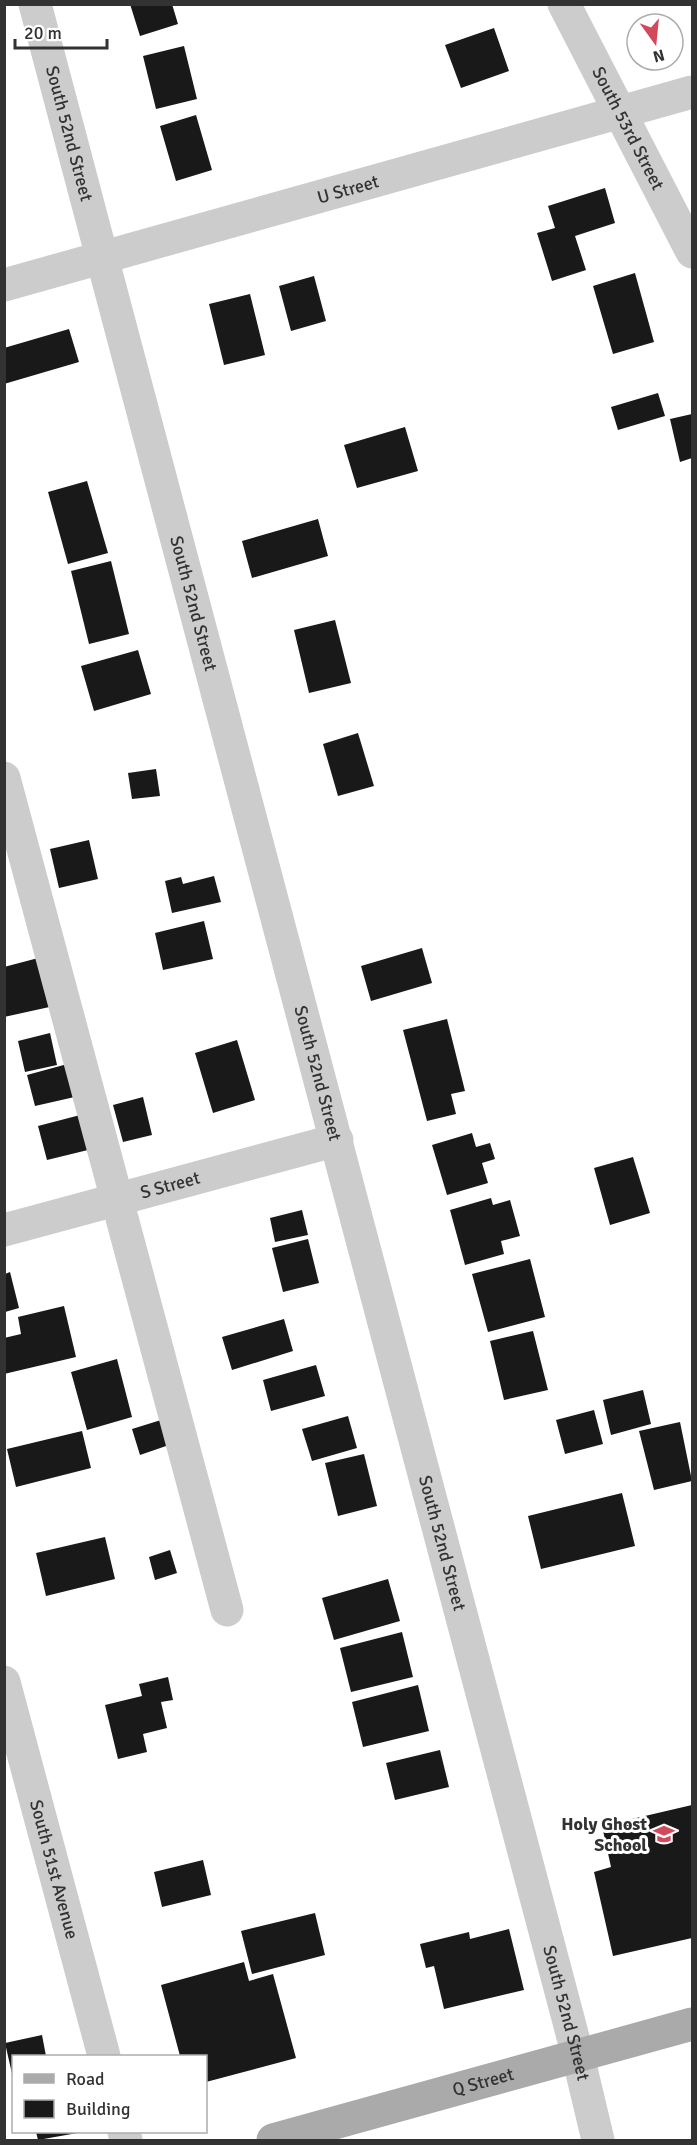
<svg xmlns="http://www.w3.org/2000/svg" width="697" height="2145" font-family="Signika,sans-serif">
  <style>
    .building { fill: #191919 }
    .lines { fill: none; stroke-linecap: round; stroke-linejoin: round }
    .minor { stroke: #ccc; stroke-width: 33 }
    .major { stroke: #aaa; stroke-width: 33 }
    .labels { text-anchor: middle; dominant-baseline: central; stroke-width: 6; stroke-linejoin: round; paint-order: stroke }
    .street-label { font-size: 18px; fill: #323232; stroke: #fff }
    .poi-label { font-size: 18px; font-weight: bold; fill: #323232; stroke: #fff; text-anchor: end }
  </style>
  <rect width="100%" height="100%" fill="#fff"/>
  <path class="building" d="M130 4H172L178 24 140 36Z
    M494 28 509 71 461 88 445 45Z
    M184 46 197 99 156 109 143 56Z
    M196 115 212 170 176 181 160 126Z
    M605 188 615 223 575 236 586 270 552 281 537 233 555 228 548 206Z
    M635 273 654 342 613 354 593 286Z
    M314 276 326 321 291 331 279 286Z
    M250 294 265 355 224 365 209 304Z
    M69 329 79 362 4 384V348Z
    M658 393 665 416 618 430 611 407Z
    M692 414V458L680 462 670 419Z
    M405 427 418 471 357 488 344 445Z
    M87 481 108 553 68 564 48 492Z
    M318 519 328 556 252 578 242 541Z
    M111 561 129 634 89 644 71 571Z
    M335 620 351 683 309 693 294 630Z
    M138 650 151 694 94 711 81 666Z
    M358 733 374 786 338 796 323 744Z
    M156 769 160 796 132 799 128 773Z
    M89 840 98 879 59 888 50 849Z
    M214 876 221 902 172 913 165 881 181 877 183 884Z
    M204 921 213 959 163 970 155 933Z
    M422 948 432 983 371 1001 361 966Z
    M42 957 54 1006 4 1017V967Z
    M447 1019 465 1091 451 1094 456 1114 427 1121 403 1030Z
    M50 1033 57 1065 25 1072 18 1041Z
    M237 1040 255 1100 213 1113 195 1053Z
    M71 1063 79 1096 35 1106 27 1075Z
    M143 1097 152 1135 123 1142 113 1105Z
    M84 1114 92 1149 47 1160 38 1126Z
    M472 1133 476 1147 490 1143 495 1159 482 1163 488 1183 447 1195 432 1145Z
    M633 1157 650 1213 610 1225 594 1168Z
    M491 1198 493 1205 510 1200 520 1236 501 1241 504 1254 465 1265 450 1210Z
    M302 1210 308 1235 275 1242 270 1218Z
    M308 1239 319 1283 283 1292 272 1248Z
    M530 1259 545 1317 488 1332 472 1274Z
    M10 1272 19 1308 5 1312V1274Z
    M64 1306 76 1357 4 1374V1338L21 1334 18 1317Z
    M284 1319 293 1351 232 1370 222 1337Z
    M533 1331 548 1390 504 1400 490 1341Z
    M117 1359 132 1417 87 1430 71 1372Z
    M316 1365 325 1396 271 1411 263 1380Z
    M643 1390 651 1424 611 1435 603 1400Z
    M594 1410 603 1444 565 1454 556 1420Z
    M348 1416 357 1448 312 1461 302 1429Z
    M161 1420 169 1445 140 1455 132 1429Z
    M680 1422 692 1481 654 1490 639 1431Z
    M82 1431 91 1468 16 1487 7 1449Z
    M364 1454 377 1506 338 1516 325 1463Z
    M622 1493 635 1546 541 1569 528 1516Z
    M105 1537 115 1579 46 1596 36 1553Z
    M170 1550 177 1573 155 1580 149 1557Z
    M388 1579 400 1621 334 1640 322 1598Z
    M402 1632 413 1677 351 1692 340 1648Z
    M168 1677 173 1700 161 1702 167 1728 143 1734 147 1752 118 1759 105 1705 142 1696 139 1684Z
    M418 1685 429 1731 363 1747 352 1702Z
    M440 1750 449 1787 395 1800 386 1763Z
    M692 1805V1938L613 1956 594 1872 611 1867 602 1826Z
    M203 1860 211 1895 162 1907 154 1872Z
    M315 1913 325 1955 252 1974 241 1931Z
    M509 1929 524 1990 444 2009 434 1966 426 1968 420 1944 469 1932 470 1939Z
    M244 1962 249 1981 273 1974 296 2058 206 2082V2056H180L161 1985Z
    M42 2035 46 2056H14L13 2078 5 2043Z
    M36 2132H83L38 2140Z"/>
  <g class="lines">
    <g class="minor">
      <path id="s1" d="M35 4 578 2056 598 2140"/>
      <path id="s2" d="M564 4 692 252"/>
      <path id="s3" d="M4 285C234 222 463 157 692 92"/>
      <path d="M4 778 227 1610"/>
      <path id="s4" d="M4 1230 337 1140"/>
      <path id="s5" d="M4 1682 104 2056"/>
      <path d="M124 2132 126 2140"/>
    </g>
    <path class="major" id="s6" d="M273 2140 692 2024"/>
  </g>
  <defs>
    <symbol id="school-bare" viewBox="-9 -9 18 18"><path d="M0-5L7-2L0 1L-7-2ZM-4 1L0 2.5L4 1V4Q0 6-4 4Z" fill="#d3495c" stroke="#fff" stroke-width="2.5" paint-order="stroke"/></symbol>
  </defs>
  <g fill-rule="evenodd">
    <use href="#school-bare" x="649" y="1819" width="30" height="30"/>
  </g>
  <g class="labels">
    <g class="street-label">
      <text stroke="none"><textPath href="#s2" startOffset="140">South 53rd Street</textPath></text>
      <text stroke="none"><textPath href="#s1" startOffset="134">South 52nd Street</textPath></text>
      <text stroke="none"><textPath href="#s3" startOffset="357">U Street</textPath></text>
      <text stroke="none"><textPath href="#s1" startOffset="620">South 52nd Street</textPath></text>
      <text stroke="none"><textPath href="#s1" startOffset="1106">South 52nd Street</textPath></text>
      <text stroke="none"><textPath href="#s4" startOffset="172">S Street</textPath></text>
      <text stroke="none"><textPath href="#s1" startOffset="1592">South 52nd Street</textPath></text>
      <text stroke="none"><textPath href="#s5" startOffset="194">South 51st Avenue</textPath></text>
      <text stroke="none"><textPath href="#s1" startOffset="2078">South 52nd Street</textPath></text>
      <text stroke="none"><textPath href="#s6" startOffset="218">Q Street</textPath></text>
    </g>
    <g class="poi-label">
      <text x="647" y="1824">Holy Ghost<tspan x="647" dy="21">School</tspan></text>
    </g>
  </g>
  <rect width="697" height="2145" fill="none" stroke="#323232" stroke-width="12"/>
  <rect x="12" y="2055" width="195" height="78" fill="#ffffff" stroke="#adadad" stroke-width="1.5"/>
  <rect x="24" y="2074" width="30" height="9" fill="#aaaaaa" stroke="#adadad" stroke-width="1.5"/>
  <text x="66" y="2085" font-size="18" fill="#323232">Road</text>
  <rect x="24" y="2100" width="30" height="18" fill="#191919" stroke="#adadad" stroke-width="1.5"/>
  <text x="66" y="2115" font-size="18" fill="#323232">Building</text>
  <g transform="translate(655 42) rotate(165)"><circle r="28" fill="#ffffff" stroke="#adadad" stroke-width="1.5"/>
  <path d="M0-4.5L10 22L0 15L-10 22Z" fill="#d3495c"/>
  <text y="-9" font-size="16" font-weight="bold" text-anchor="middle" fill="#323232">N</text>
  </g>
  <path d="M15 39v9h92v-9" fill="none" stroke="#323232" stroke-width="3"/>
  <text x="24" y="39" font-size="18" fill="#323232" stroke="#ffffff" stroke-width="4.5" paint-order="stroke">20 m</text>
</svg>
